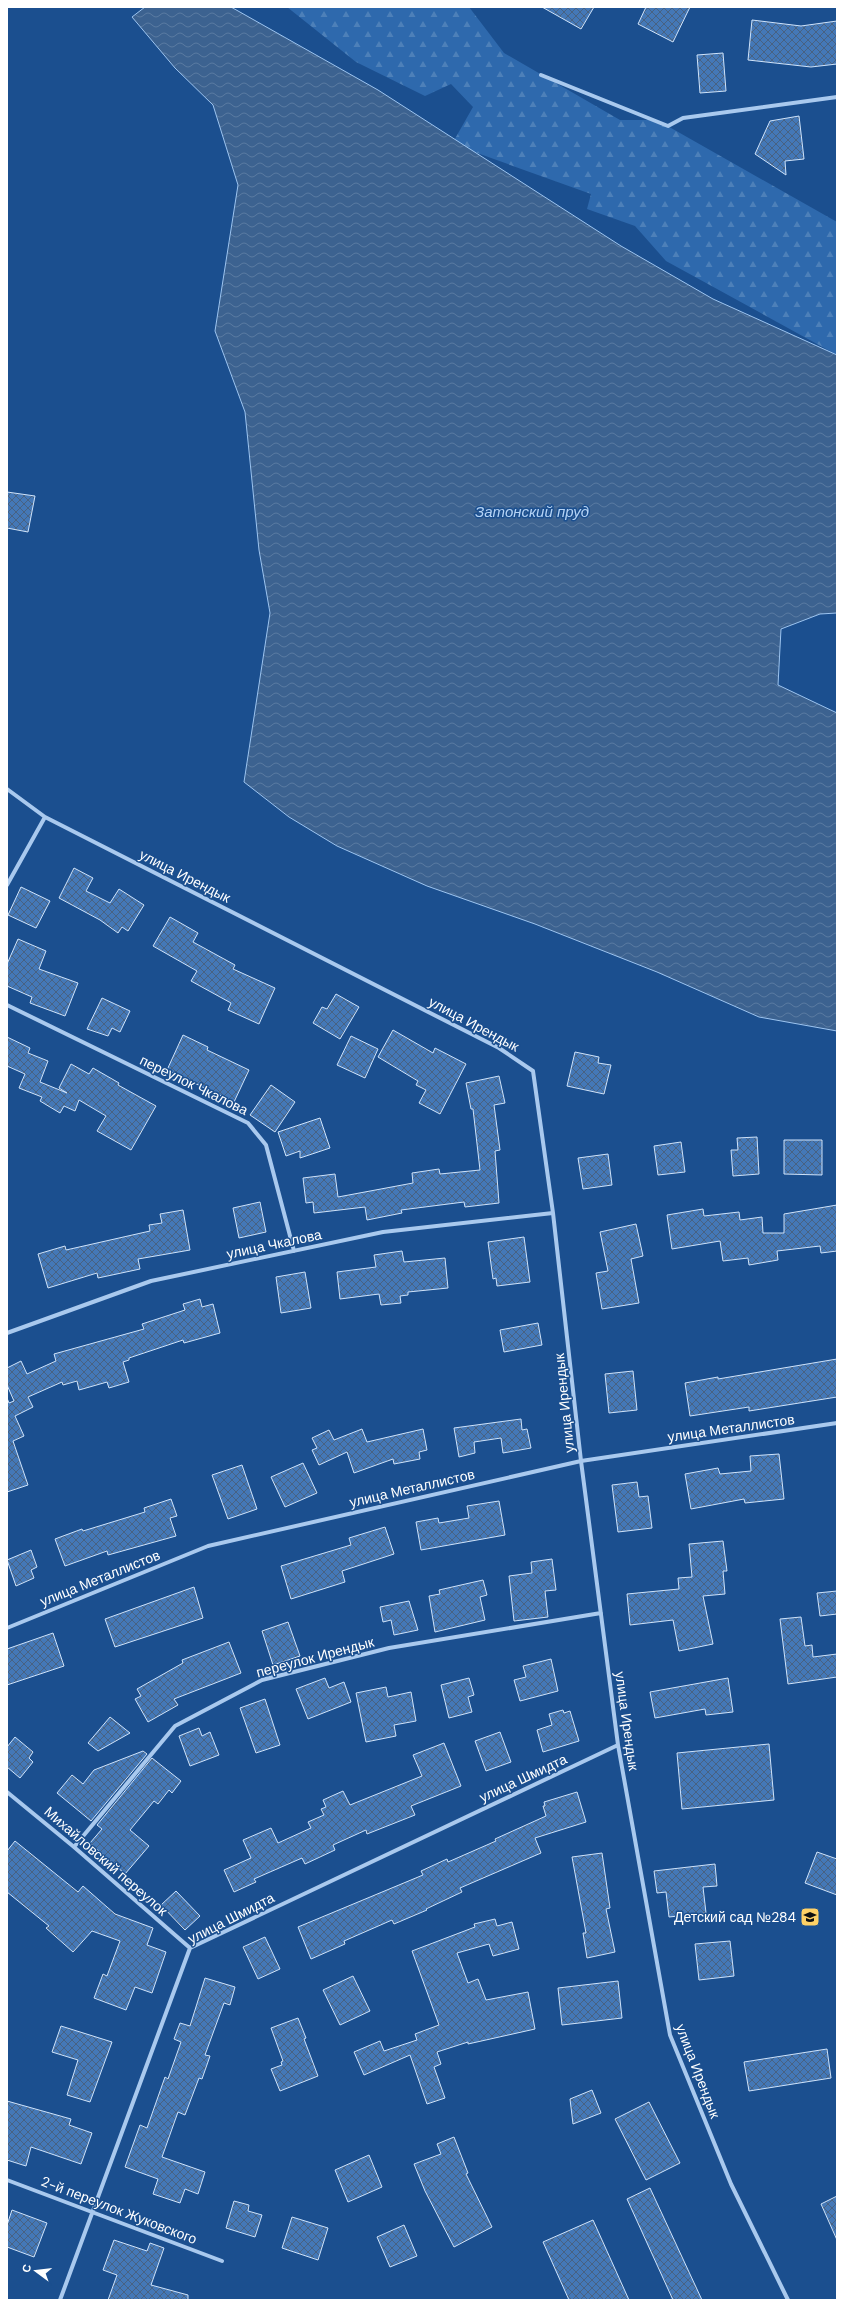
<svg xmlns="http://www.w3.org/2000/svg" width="844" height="2307" font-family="'DM Sans',sans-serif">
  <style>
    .forest { fill: url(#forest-firs) }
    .water { fill: url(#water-waves); stroke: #9cc4f0 }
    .building { fill: url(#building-cross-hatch); stroke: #cfe3fa }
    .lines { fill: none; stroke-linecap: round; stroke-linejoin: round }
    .street { stroke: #a9c9ee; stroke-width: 4 }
    .labels { text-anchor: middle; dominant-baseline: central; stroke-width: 3; stroke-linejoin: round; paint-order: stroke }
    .street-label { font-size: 14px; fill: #fff; stroke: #1b4f8f }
    .poi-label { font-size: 14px; fill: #fff; stroke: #1b4f8f; text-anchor: end }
    .water-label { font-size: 15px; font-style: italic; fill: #b5d3f5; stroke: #1b4f8f }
  </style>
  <defs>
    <pattern id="forest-firs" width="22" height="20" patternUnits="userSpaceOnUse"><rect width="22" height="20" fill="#2e69ad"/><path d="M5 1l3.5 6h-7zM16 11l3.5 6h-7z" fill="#4d80b9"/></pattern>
    <pattern id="water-waves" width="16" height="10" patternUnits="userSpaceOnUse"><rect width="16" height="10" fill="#3c6290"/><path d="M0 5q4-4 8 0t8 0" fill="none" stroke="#597aa1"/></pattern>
    <pattern id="building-cross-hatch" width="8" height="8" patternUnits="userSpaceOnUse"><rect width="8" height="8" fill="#4478b7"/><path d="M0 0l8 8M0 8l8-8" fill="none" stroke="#486282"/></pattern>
  </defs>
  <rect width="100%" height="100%" fill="#1b4f8f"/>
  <path class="forest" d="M287 7H469L504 53 620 120H657L837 222V355L666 261 635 226 587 209 591 194 452 144 473 107 451 84 425 96 356 62Z"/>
  <path class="water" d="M145 7H231L378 90 621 246 713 299 837 355V613L820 614 781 629 778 685 837 713V1031L759 1017 657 972 535 924 427 886 337 846 289 817 244 782 270 613 259 550 245 412 215 331 238 185 213 105 175 68 132 17Z"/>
  <path class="building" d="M542 7H594L581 29Z
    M646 7H690L673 42 638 24Z
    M752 20 801 26 837 21V64L811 67 748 60Z
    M723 53 726 91 700 93 697 55Z
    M799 116 804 159 785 161 786 175 755 154 770 121Z
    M7 492 35 496 28 532 7 528Z
    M74 868 93 878 86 891 110 903 119 889 144 905 128 931 122 927 118 933 100 920 59 898Z
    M21 887 50 901 36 928 8 915Z
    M170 917 198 933 193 942 235 965 233 969 275 988 259 1024 228 1010 231 1003 191 981 197 971 153 946Z
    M18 939 46 951 39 969 78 983 65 1016 30 1003 32 997 7 986V964Z
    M336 994 359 1007 340 1039 313 1023 322 1007 327 1009Z
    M102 998 130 1011 120 1032 112 1028 108 1036 87 1029Z
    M393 1030 433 1053 435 1048 466 1064 440 1114 419 1103 426 1090 416 1085 418 1081 378 1057Z
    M183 1035 208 1047 207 1050 249 1070 234 1102 167 1070Z
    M351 1036 378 1049 365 1078 337 1065Z
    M7 1037 30 1048 28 1053 48 1061 40 1082 67 1093 59 1088 71 1064 89 1074 93 1068 119 1083 118 1085 156 1106 131 1150 97 1131 106 1116 79 1100 75 1111 64 1106 60 1113 40 1101 42 1097 19 1088 25 1074 7 1066Z
    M575 1052 599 1057 598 1063 611 1065 604 1094 567 1086Z
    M499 1076 505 1103 494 1105 500 1150 495 1151 499 1203 465 1207 464 1202 401 1210 402 1213 367 1220 365 1207 314 1213 313 1202 306 1203 303 1178 335 1174 338 1197 413 1183 412 1173 439 1169 440 1174 480 1170 473 1109H471L466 1083Z
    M271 1085 295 1102 275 1132 250 1115Z
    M320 1118 330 1148 300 1158V1151L286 1156 278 1132Z
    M757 1137 759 1174 733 1176 731 1150H738L737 1138Z
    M784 1140H822V1175L784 1174Z
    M681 1142 685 1172 658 1175 654 1146Z
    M608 1154 612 1185 583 1189 578 1158Z
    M260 1202 266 1232 239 1238 233 1208Z
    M837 1205V1251L821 1253 820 1246 777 1251 778 1260 749 1265 748 1258 723 1261 720 1241 672 1249 667 1215 703 1209 704 1216 739 1212 740 1220 762 1217 763 1233H784V1214Z
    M183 1210 190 1250 138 1259 140 1269 98 1278 97 1273 48 1288 38 1254 65 1246 66 1250 150 1231 149 1225 162 1223 160 1214Z
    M636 1224 643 1256 631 1259 639 1303 602 1309 596 1273 608 1271 600 1232Z
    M524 1237 530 1282 497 1286 496 1278 493 1279 488 1242Z
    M402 1251 404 1262 445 1258 448 1288 408 1292V1295L400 1296 401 1303 381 1305 379 1294 340 1299 337 1272 376 1267 374 1255Z
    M305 1272 311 1308 281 1313 276 1277Z
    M200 1299 202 1307 213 1304 220 1333 184 1343 183 1340 129 1358V1360L123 1362 129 1382 109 1388 107 1382 79 1390 77 1381 63 1385 62 1382 28 1397 33 1407 15 1416 24 1436 13 1441 28 1485 7 1492V1398L9 1403 14 1401 7 1385V1368L21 1361 27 1374 56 1361 54 1354 144 1329 142 1324 185 1310 183 1304Z
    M538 1323 542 1345 504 1352 500 1330Z
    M837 1359V1397L749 1411V1407L690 1416 685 1383 718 1377V1379Z
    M633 1371 637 1410 609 1413 605 1374Z
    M521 1419 522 1430 527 1429 531 1448 503 1453 501 1438 474 1442 475 1453 459 1457 454 1428Z
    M362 1429 367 1442 423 1429 427 1450 419 1452 420 1459 394 1464 393 1459 354 1473 347 1452 319 1465 312 1450 317 1448 312 1438 329 1430 334 1440Z
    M779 1454 784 1499 745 1503 744 1499 691 1509 685 1474 718 1468 720 1474 751 1471 750 1456Z
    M303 1463 317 1493 285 1507 271 1477Z
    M242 1465 257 1509 228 1519 212 1475Z
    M637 1482 639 1497 648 1496 652 1528 618 1532 612 1485Z
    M171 1499 177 1516 170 1518 176 1536 108 1555 107 1551 65 1566 55 1539 82 1529 83 1531 145 1512 144 1508Z
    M499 1501 505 1535 421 1550 416 1522 438 1518 439 1523 469 1518 467 1506Z
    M385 1527 394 1554 342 1571 345 1582 291 1599 281 1566 351 1545 349 1538Z
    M723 1541 727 1571H723L725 1594 703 1596 713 1644 679 1651 673 1620 630 1625 627 1594 679 1589 678 1578 692 1577 689 1544Z
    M31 1550 37 1567 31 1570 34 1578 16 1586 7 1560Z
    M552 1559 556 1590 545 1591 548 1617 514 1621 509 1576 532 1573 531 1562Z
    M483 1580 487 1595 480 1597 485 1620 435 1632 429 1596 440 1594 439 1590Z
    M194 1587 203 1618 115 1647 105 1619Z
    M837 1591V1614L820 1616 817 1593Z
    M409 1601 418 1630 394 1635 391 1620 383 1622 380 1607Z
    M801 1617 805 1646 812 1645 813 1657 837 1654V1677L788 1684 780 1619Z
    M288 1622 300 1656 273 1665 262 1631Z
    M53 1633 64 1666 7 1685V1649Z
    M229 1642 241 1673 174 1699 178 1705 148 1722 135 1699 141 1696 137 1689 183 1663 182 1660Z
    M551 1659 558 1691 520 1701 514 1680 526 1677 523 1666Z
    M325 1678 329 1688 344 1682 351 1702 308 1719 296 1689Z
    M469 1678 474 1695 468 1697 472 1712 449 1718 441 1685Z
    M728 1678 733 1712 706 1715 705 1709 655 1718 650 1692Z
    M386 1687 388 1697 411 1692 416 1721 394 1725 396 1736 366 1742 356 1693Z
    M265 1699 280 1745 256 1753 240 1708Z
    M563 1710 564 1713 570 1711 579 1741 543 1752 537 1730 552 1725 549 1714Z
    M110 1717 130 1733 98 1751 88 1743Z
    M199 1728 202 1736 210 1732 219 1755 190 1766 179 1736Z
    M500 1732 511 1762 486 1771 475 1741Z
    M15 1737 33 1752 29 1758 33 1762 20 1778 7 1767V1747Z
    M444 1743 461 1786 411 1806 415 1815 367 1834 366 1830 333 1845 335 1850 305 1864 302 1858 254 1879 256 1882 234 1892 224 1870 251 1858 243 1840 271 1828 278 1843 311 1828 308 1822 324 1815 321 1809 326 1807 323 1800 343 1791 350 1805 422 1776 413 1755Z
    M769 1744 774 1800 682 1809 677 1753Z
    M143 1751 147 1754 91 1821 57 1793 72 1775 83 1784 94 1770Z
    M152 1758 181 1781 172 1793 169 1790 158 1804 154 1801 130 1830 149 1846 125 1874 90 1843 102 1829 97 1825Z
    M577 1792 586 1822 535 1838 541 1853 460 1888 462 1892 426 1909 427 1910 394 1924 392 1920 344 1941 345 1944 311 1959 298 1927 423 1875 421 1871 447 1859 448 1862 496 1841 495 1839 546 1816 543 1806H545L544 1802Z
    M15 1841 78 1892 83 1886 115 1914 153 1928 147 1945 166 1952 152 1993 135 1987 126 2010 94 1998 103 1974 107 1976 120 1941 92 1931 73 1952 46 1928 49 1926 7 1892V1851Z
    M817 1852 837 1859V1895L805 1883Z
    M602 1853 610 1908 606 1909 615 1952 587 1958 583 1933H586L572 1857Z
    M715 1864 717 1886 703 1887 706 1913 669 1917 666 1892 657 1893 654 1871Z
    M176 1891 200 1916 185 1930 161 1905Z
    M495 1919 497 1926 512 1922 519 1949 493 1956 489 1944 457 1953 468 1983 478 1979 486 2000 528 1992 535 2029 468 2044V2042L437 2052 441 2064 434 2067 445 2098 427 2104 410 2055 364 2075 354 2052 380 2041 384 2051 417 2040 415 2034 439 2025 412 1951 475 1927 474 1924Z
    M265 1937 280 1969 258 1979 243 1947Z
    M730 1941 734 1976 699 1980 695 1944Z
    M353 1976 370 2011 340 2025 323 1990Z
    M205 1978 235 1987 230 2005 224 2003 205 2055 210 2056 202 2079 199 2078 185 2115 178 2112 162 2157 205 2172 198 2194 185 2189 180 2203 153 2194 158 2179 125 2167 140 2125 147 2128 165 2077 168 2079 181 2042 174 2039 180 2023 190 2026Z
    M618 1981 622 2018 562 2025 558 1988Z
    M298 2018 306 2038 304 2039 318 2076 280 2091 271 2069 282 2065 281 2062 283 2061 271 2028Z
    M61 2026 112 2042 90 2102 67 2095 78 2060 52 2052Z
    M827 2049 831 2078 749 2091 744 2062Z
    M592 2090 601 2113 573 2124 570 2099Z
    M7 2101 71 2119 69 2125 92 2133 81 2164 31 2147 26 2166 7 2160Z
    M649 2102 680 2163 646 2180 615 2119Z
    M454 2137 468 2173 466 2174 492 2227 454 2247 425 2191 414 2164 441 2154 437 2144Z
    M369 2155 382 2187 348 2202 335 2170Z
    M650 2188 702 2300H673L627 2199Z
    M837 2196V2240L821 2204Z
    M234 2201 249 2205 248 2211 262 2215 255 2237 226 2228Z
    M12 2210 47 2223 34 2257 7 2247V2225Z
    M292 2217 328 2228 318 2260 282 2248Z
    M593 2220 629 2300H569L543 2242Z
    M404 2225 417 2256 390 2267 377 2237Z
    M114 2240 147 2251 150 2243 164 2248 151 2285 188 2295V2300H108L117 2275 103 2270Z"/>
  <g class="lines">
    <path class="street" d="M541 75 668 126 683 118 837 97
      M7 789 45 817 499 1048 533 1071 553 1213 581 1461 618 1745 670 2035 731 2184 788 2300
      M7 885 45 817
      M7 1005 248 1123 266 1145 294 1251
      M7 1333 151 1281 383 1232 553 1213
      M7 1628 208 1546 581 1461 837 1423
      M7 1792 74 1847 190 1948
      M74 1847 175 1726 262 1680 389 1648 601 1613
      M7 2180 222 2261
      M60 2300 190 1948 618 1745"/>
  </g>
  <defs>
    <symbol id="school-square" viewBox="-11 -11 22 22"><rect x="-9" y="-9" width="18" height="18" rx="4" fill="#ffd166" stroke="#1b4f8f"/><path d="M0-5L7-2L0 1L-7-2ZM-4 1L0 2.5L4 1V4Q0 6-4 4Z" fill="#111"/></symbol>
  </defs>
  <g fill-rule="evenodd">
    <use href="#school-square" x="799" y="1906" width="22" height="22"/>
  </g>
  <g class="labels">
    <g class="street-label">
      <text transform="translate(185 876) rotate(27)">улица Ирендык</text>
      <text transform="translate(474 1024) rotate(28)">улица Ирендык</text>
      <text transform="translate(194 1085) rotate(26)">переулок Чкалова</text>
      <text transform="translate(274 1244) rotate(-12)">улица Чкалова</text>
      <text transform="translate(564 1403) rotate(-96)">улица Ирендык</text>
      <text transform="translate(731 1428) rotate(-8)">улица Металлистов</text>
      <text transform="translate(412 1488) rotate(-13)">улица Металлистов</text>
      <text transform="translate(100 1578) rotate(-22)">улица Металлистов</text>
      <text transform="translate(315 1657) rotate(-15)">переулок Ирендык</text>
      <text transform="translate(627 1721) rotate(82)">улица Ирендык</text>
      <text transform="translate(523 1778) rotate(-25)">улица Шмидта</text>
      <text transform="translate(106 1861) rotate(41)">Михайловский переулок</text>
      <text transform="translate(231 1918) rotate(-27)">улица Шмидта</text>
      <text transform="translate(698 2071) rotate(69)">улица Ирендык</text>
      <text transform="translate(119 2210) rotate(21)">2-й переулок Жуковского</text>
    </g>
    <g class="poi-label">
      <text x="796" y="1917">Детский сад №284</text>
    </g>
    <g class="water-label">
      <text x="532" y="512">Затонский пруд</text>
    </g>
  </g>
  <rect width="844" height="2307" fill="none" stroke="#ffffff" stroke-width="16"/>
  <g transform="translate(36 2271) rotate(285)" stroke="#1b4f8f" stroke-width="3" paint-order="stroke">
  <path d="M0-3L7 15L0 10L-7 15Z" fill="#ffffff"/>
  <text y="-6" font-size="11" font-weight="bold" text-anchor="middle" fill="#ffffff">С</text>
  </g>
</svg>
